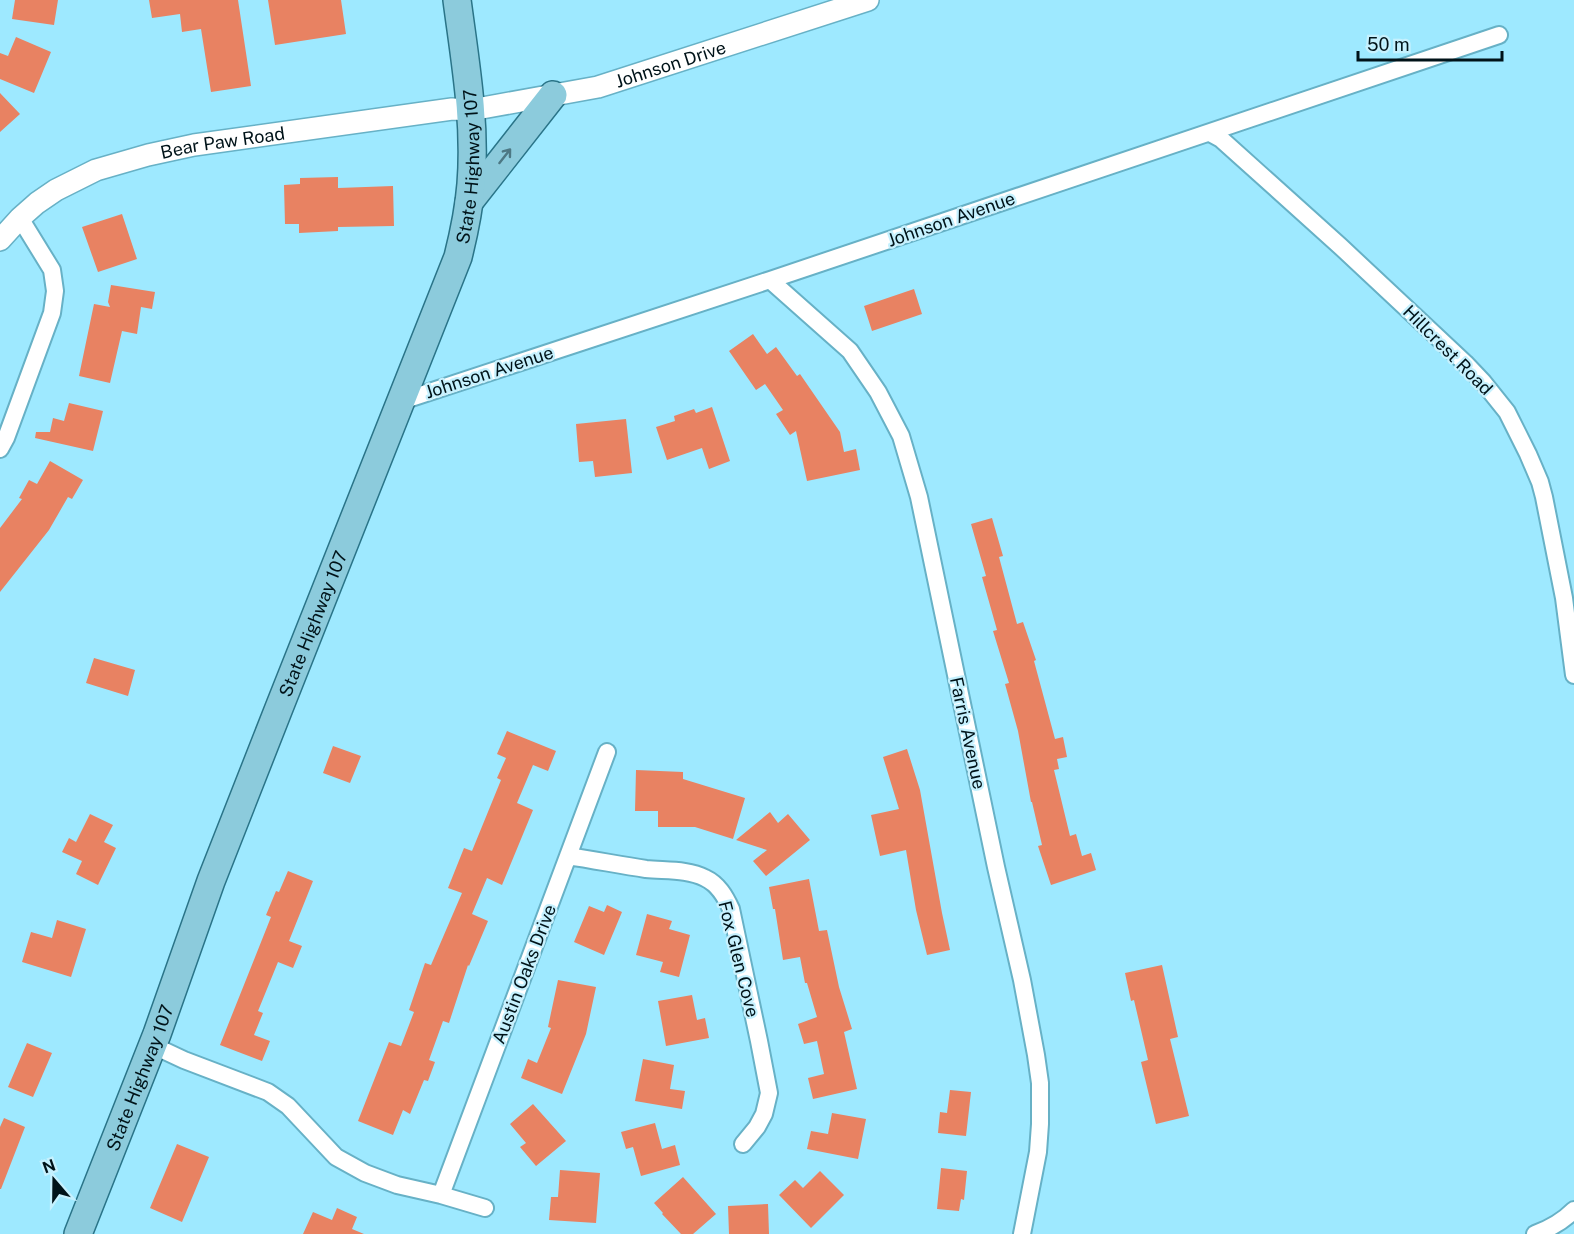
<svg xmlns="http://www.w3.org/2000/svg" width="1574" height="1234" font-family="'Public Sans',sans-serif">
  <style>
    .building { fill: #e88262 }
    .lines { fill: none; stroke-linecap: round; stroke-linejoin: round }
    .minor-casing { stroke: #67b1c6; stroke-width: 20 }
    .tertiary-casing { stroke: #67b1c6; stroke-width: 24 }
    .primary-casing { stroke: #2a7488; stroke-width: 30 }
    .minor { stroke: #fff; stroke-width: 16 }
    .tertiary { stroke: #fff; stroke-width: 21 }
    .primary { stroke: #8ccbdc; stroke-width: 27 }
    .oneway { stroke: #4d7884 }
    .labels { text-anchor: middle; dominant-baseline: central; stroke-width: 4.5; stroke-linejoin: round; paint-order: stroke }
    .street-label { font-size: 18px; fill: #001319; stroke: #c6f1fe }
  </style>
  <rect width="100%" height="100%" fill="#9ee9ff"/>
  <path class="building" d="M15 0H58L54 25 12 19Z
    M149 0H238L251 86 211 92 201 29 182 32 180 14 152 18Z
    M268 0H341L346 34 275 45Z
    M16 37 51 52 34 93 0 79V53L8 56Z
    M0 93 20 114 0 132Z
    M338 177V188L393 186 394 226 338 227V231L299 233V224H285L284 185 300 184V178Z
    M122 214 137 259 98 272 82 227Z
    M111 285 155 292 152 309 141 307 137 334 122 331 110 383 79 376 94 304 110 307 108 302Z
    M914 289 922 314 872 331 864 306Z
    M753 334 767 354 776 347 797 376 800 374 840 432 844 452 856 449 860 470 807 481 796 431 790 435 776 414 783 410 765 384 756 390 729 351Z
    M69 403 103 411 93 451 35 438 36 432H50L53 418 64 421Z
    M712 407 730 461 709 469 702 448 667 460 656 427 675 421 674 416 694 409 696 413Z
    M626 419 632 473 595 477 593 461 579 462 576 424Z
    M50 461 83 480 72 499 68 497 49 530 0 592V528L22 499 19 498 29 480 37 484Z
    M992 518 1003 556 999 557 1017 624 1023 622 1036 660 1034 661 1055 739 1063 737 1067 757 1057 759 1059 769 1054 770 1070 836 1076 834 1082 856 1091 853 1096 870 1051 885 1038 846 1042 845 1032 802H1031L1018 731 1005 684 1009 683 993 631 997 630 982 577 986 576 971 524Z
    M94 658 135 670 128 696 86 683Z
    M507 731 556 751 548 771 533 765 517 803 533 810 502 885 487 878 472 914 488 921 469 966 468 965 449 1023 443 1021 429 1060 435 1062 428 1081 424 1080 410 1114 403 1110 393 1135 358 1121 389 1042 401 1046 414 1012 409 1010 425 963 431 965 462 893 448 888 464 848 472 851 501 780 497 778 506 758 497 754Z
    M333 746 361 756 350 783 323 773Z
    M907 749 920 790 942 913 950 950 927 955 916 910 906 850 880 856 871 815 899 809 883 757Z
    M636 770 683 772V779L745 798 733 839 695 827H658V811H635Z
    M770 812 778 823 788 814 810 840 766 876 753 861 767 850 736 840Z
    M90 814 113 825 104 842 116 848 98 885 76 874 82 861 62 852 69 838 76 842Z
    M288 871 313 881 289 941 302 946 293 968 278 962 258 1011 263 1013 254 1035 270 1041 262 1061 220 1045 271 917 266 915 276 891 279 892Z
    M809 879 819 931 827 930 839 987 852 1029 844 1032 857 1089 813 1099 808 1078 824 1074 817 1041 804 1044 798 1024 817 1017 807 983H805L800 957 783 960 775 909H773L769 887Z
    M607 905 622 912 604 955 574 942 589 906 604 912Z
    M647 914 672 921 669 929 690 935 679 977 660 972 663 962 636 955Z
    M57 920 86 929 71 977 22 962 31 932 52 938Z
    M1162 965 1178 1037 1170 1039 1189 1116 1156 1124 1141 1062 1148 1060 1134 1000 1131 1001 1125 973Z
    M558 980 596 987 586 1034 562 1094 521 1078 528 1059 537 1063 551 1028 548 1027Z
    M692 995 697 1020 705 1018 709 1038 666 1046 658 1001Z
    M27 1043 52 1053 33 1097 8 1087Z
    M643 1059 674 1065 670 1089 685 1091 682 1109 635 1101Z
    M950 1090 971 1092 966 1136 938 1133 940 1112 947 1113Z
    M533 1104 566 1141 536 1166 520 1147 526 1143 510 1124Z
    M832 1113 866 1119 858 1159 807 1149 811 1131 828 1134Z
    M4 1118 25 1127 1 1189H0V1127Z
    M655 1123 662 1149 675 1145 680 1165 641 1176 633 1147 626 1149 621 1132Z
    M177 1144 209 1157 182 1222 150 1208Z
    M941 1168 967 1171 964 1200 961 1199 959 1211 937 1209Z
    M560 1170 600 1173 596 1223 549 1220 551 1197H558Z
    M820 1171 844 1195 811 1228 779 1195 795 1180 803 1188Z
    M683 1177 716 1214 693 1234H681L662 1214 663 1213 654 1203Z
    M768 1204 769 1234H729L728 1206Z
    M337 1208 357 1217 352 1229 364 1234H303L313 1212 332 1220Z"/>
  <g class="lines">
    <defs>
      <path id="minor" d="M1210 133 1221 139 1340 246 1465 363 1483 382 1507 412 1528 454 1540 482 1544 497 1564 598 1574 675
        M770 280 850 351 878 392 901 436 919 497 996 867 1022 980 1036 1055 1040 1083V1124L1038 1152 1022 1234
        M402 401 770 280 1499 35
        M0 449 6 438 52 313 55 291 52 270 20 218
        M568 856C594 860 620 865 646 869 665 871 688 869 705 878 718 884 725 896 731 909L759 1041 769 1093 764 1114 757 1127 743 1144
        M152 1045 184 1060 268 1092 288 1106 336 1157 365 1173 397 1185 441 1195 485 1208
        M441 1195 607 752
        M1535 1234C1549 1229 1563 1221 1574 1210"/>
      <g id="tertiary">
        <path id="s1" d="M0 240 20 218 37 203 56 190 96 170 148 155 194 145 452 109 471 110 598 87 868 0"/>
      </g>
      <g id="primary">
        <path d="M469 202 553 95"/>
        <path id="s2" d="M78 1234 157 1034 211 881 279 708 458 257C464 233 469 209 471 184 476 122 465 61 457 0"/>
      </g>
    </defs>
    <use href="#minor" class="minor-casing"/>
    <use href="#tertiary" class="tertiary-casing"/>
    <use href="#primary" class="primary-casing"/>
    <use href="#minor" class="minor"/>
    <use href="#tertiary" class="tertiary"/>
    <use href="#primary" class="primary"/>
  </g>
  <defs><path id="oneway-shaft" d="M-6 0H5M1.5-3L5.5 0L1.5 3" fill="none" stroke-width="1.6" stroke-linecap="round" stroke-linejoin="round" transform="scale(1.5)"/></defs>
  <use class="oneway" href="#oneway-shaft" transform="translate(505 156) rotate(-52)"/>
  <g class="labels">
    <g class="street-label">
      <text stroke="none"><textPath href="#s1" startOffset="706">Johnson Drive</textPath></text>
      <text stroke="none"><textPath href="#s1" startOffset="250">Bear Paw Road</textPath></text>
      <text stroke="none"><textPath href="#s2" startOffset="1140">State Highway 107</textPath></text>
      <text transform="translate(951 219) rotate(-19)">Johnson Avenue</text>
      <text transform="translate(1448 350) rotate(45)">Hillcrest Road</text>
      <text transform="translate(489 372) rotate(-18)">Johnson Avenue</text>
      <text stroke="none"><textPath href="#s2" startOffset="654">State Highway 107</textPath></text>
      <text transform="translate(968 733) rotate(78)">Farris Avenue</text>
      <text transform="translate(739 959) rotate(76)">Fox Glen Cove</text>
      <text transform="translate(524 974) rotate(-69)">Austin Oaks Drive</text>
      <text stroke="none"><textPath href="#s2" startOffset="168">State Highway 107</textPath></text>
    </g>
  </g>
  <g transform="translate(54 1180) rotate(340)" stroke="#c6f1fe" stroke-width="4.5" paint-order="stroke">
  <path d="M0-4.5L10 22L0 15L-10 22Z" fill="#001319"/>
  <text y="-9" font-size="16" font-weight="bold" text-anchor="middle" fill="#001319">N</text>
  </g>
  <path d="M1358 51v9h144v-9" fill="none" stroke="#001319" stroke-width="3"/>
  <text x="1367" y="51" font-size="18" fill="#001319" stroke="#c6f1fe" stroke-width="4.5" paint-order="stroke">50 m</text>
</svg>
